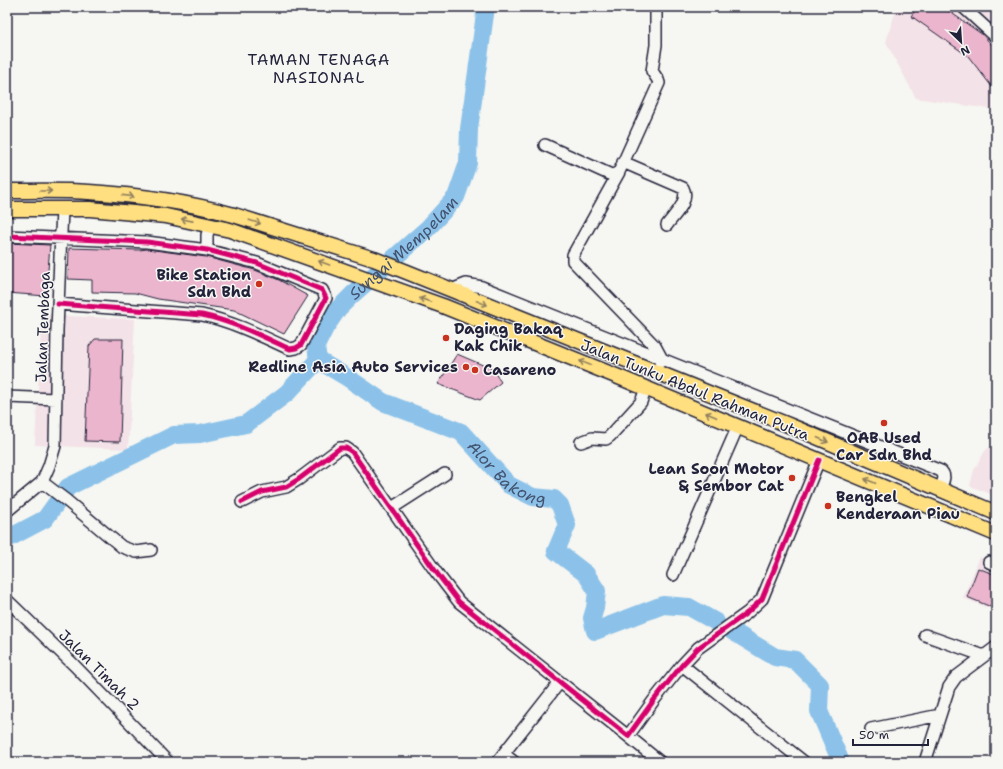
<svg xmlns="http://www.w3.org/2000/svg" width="1003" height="769" font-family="'Shantell Sans',sans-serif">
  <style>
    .built { fill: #f3e2e7 }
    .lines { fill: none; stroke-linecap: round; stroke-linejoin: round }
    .river { stroke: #8cc2e9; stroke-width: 18 }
    .building { fill: #ebb5cd; stroke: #22223b }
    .minor-casing { stroke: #22223b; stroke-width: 14 }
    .major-casing { stroke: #22223b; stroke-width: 17 }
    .minor { stroke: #f6f6f2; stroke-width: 11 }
    .major { stroke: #ffdf80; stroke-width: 14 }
    .cycleway-casing { stroke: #f6f6f2; stroke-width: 8 }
    .cycleway { stroke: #d6006c; stroke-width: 5 }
    .oneway { stroke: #90805e }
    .poi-dot { fill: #c8321e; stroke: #f6f6f2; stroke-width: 1.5 }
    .labels { text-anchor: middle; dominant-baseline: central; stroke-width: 3; stroke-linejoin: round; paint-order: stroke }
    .poi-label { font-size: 15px; font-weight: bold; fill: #22223b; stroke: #f6f6f2; text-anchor: end }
    .street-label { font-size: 15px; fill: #22223b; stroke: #f6f6f2 }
    .neighbourhood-label { font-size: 16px; letter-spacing: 1px; fill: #22223b; stroke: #f6f6f2 }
    .water-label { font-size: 16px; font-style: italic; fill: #42526f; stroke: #f6f6f2 }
  </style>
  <rect width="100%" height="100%" fill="#f6f6f2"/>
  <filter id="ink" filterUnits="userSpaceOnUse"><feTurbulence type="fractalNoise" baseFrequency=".025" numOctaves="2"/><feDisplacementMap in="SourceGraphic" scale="8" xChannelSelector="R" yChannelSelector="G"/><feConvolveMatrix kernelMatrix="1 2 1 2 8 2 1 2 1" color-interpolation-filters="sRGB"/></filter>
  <g filter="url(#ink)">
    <path class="built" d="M897 7H985L996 15V110L916 98 886 42Z
      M42 315 135 319 128 449 35 445Z
      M996 442V496L970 486 974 470 985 451Z
      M980 557 996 564V611L963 598Z"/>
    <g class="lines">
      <g class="river">
        <path id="s1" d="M318 360 348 378 383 402 461 432 509 485 533 497 554 499 560 505 567 525 556 551 586 574 597 591 595 608 592 618 595 631 663 605 689 607 716 622"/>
        <path id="s2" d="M318 360 316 346 325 328 338 309 352 295 428 228 456 197 468 163 469 129 486 7"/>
        <path d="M7 539 45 519 68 487 174 435 200 434 246 424 287 393 318 360"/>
        <path d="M732 631 775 657 795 660 820 685 819 711 841 762"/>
      </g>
    </g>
    <path class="building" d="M918 7H943L983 35 996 50V92L968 56 911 16Z
      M7 243 50 245 46 296 7 293Z
      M69 248 139 250 147 249 206 257 255 270 279 280 308 296 284 334 234 310 158 299 135 293 92 292V280L68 279Z
      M95 339H123L120 442 85 441 89 346Z
      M457 354 492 369 501 382 480 400 438 384Z
      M978 568 996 575V609L967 597Z"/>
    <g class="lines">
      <defs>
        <path id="minor" d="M963 7 996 37
          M545 145 609 174 613 175 619 172 659 83 658 80 652 71 656 45V7
          M623 162 683 188C690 201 674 215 667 225
          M619 172 573 255V261L655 346 662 359 660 362
          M7 236 147 242 207 250 257 263 322 290 326 298 301 345 296 348 290 349C261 336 234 322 202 315L58 304
          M207 250V235L210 225
          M451 290 466 284 482 287 941 471C947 477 942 483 940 489
          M7 397 56 399
          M581 442 592 438 606 439 610 436 641 402 646 388
          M42 482 67 501 122 547 136 552 151 550
          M242 502 262 492 286 487 299 479 340 448H346L352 452 436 572 459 602 628 736 654 700 682 665 698 648 747 613 762 599 819 460
          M392 508 445 474
          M7 511 42 482 49 466 55 446 57 330 62 209
          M989 562 996 565
          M673 575 738 426
          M7 600 74 665 168 762
          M925 635 984 656
          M682 665 804 762
          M871 729 940 715
          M628 736 660 762
          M504 754 514 762
          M497 762 560 682
          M925 762 949 687 956 677 996 647"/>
        <path id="major" d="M7 191C34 191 62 190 89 192 138 195 187 202 234 215L374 259 407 272 786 424 996 513
          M7 209H90L166 216 230 230 443 306 621 378 996 534"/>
      </defs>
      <use href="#minor" class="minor-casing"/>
      <use href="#major" class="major-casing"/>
      <use href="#minor" class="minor"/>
      <use href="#major" class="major"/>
      <defs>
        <path id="cycleway" d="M7 236 147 242 207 250 257 263 322 290 326 298 301 345 296 348 290 349C261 336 234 322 202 315L58 304
          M242 502 262 492 286 487 299 479 340 448H346L352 452 436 572 459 602 628 736 654 700 682 665 698 648 747 613 762 599 819 460"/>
      </defs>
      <use href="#cycleway" class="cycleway-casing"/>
      <use href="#cycleway" class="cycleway"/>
    </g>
    <defs><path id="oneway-shaft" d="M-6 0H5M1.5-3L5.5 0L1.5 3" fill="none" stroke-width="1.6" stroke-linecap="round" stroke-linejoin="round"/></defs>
    <g class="oneway">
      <use href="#oneway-shaft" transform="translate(46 191)"/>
      <use href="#oneway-shaft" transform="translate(128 196) rotate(6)"/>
      <use href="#oneway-shaft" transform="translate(187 220) rotate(-169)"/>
      <use href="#oneway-shaft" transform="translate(255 222) rotate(18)"/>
      <use href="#oneway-shaft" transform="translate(324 263) rotate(-160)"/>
      <use href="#oneway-shaft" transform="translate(425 300) rotate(-161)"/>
      <use href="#oneway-shaft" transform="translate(482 303) rotate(22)"/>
      <use href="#oneway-shaft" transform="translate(585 363) rotate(-158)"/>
      <use href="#oneway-shaft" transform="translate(711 415) rotate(-157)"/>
      <use href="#oneway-shaft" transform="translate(823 440) rotate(23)"/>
      <use href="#oneway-shaft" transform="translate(870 481) rotate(-157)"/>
    </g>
  </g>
  <g class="poi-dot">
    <circle cx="259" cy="284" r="4"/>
    <circle cx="446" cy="338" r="4"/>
    <circle cx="466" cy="367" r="4"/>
    <circle cx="475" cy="370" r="4"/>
    <circle cx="884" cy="423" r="4"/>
    <circle cx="792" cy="478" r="4"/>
    <circle cx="828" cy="506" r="4"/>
  </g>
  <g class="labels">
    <g class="poi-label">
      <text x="251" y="275">Bike Station<tspan x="251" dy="17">Sdn Bhd</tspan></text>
      <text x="454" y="329" text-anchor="start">Daging Bakaq<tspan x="454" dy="17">Kak Chik</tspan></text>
      <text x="458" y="367">Redline Asia Auto Services</text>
      <text x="483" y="370" text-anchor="start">Casareno</text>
      <text x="884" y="438" text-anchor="middle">OAB Used<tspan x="884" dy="17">Car Sdn Bhd</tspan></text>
      <text x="784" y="469">Lean Soon Motor<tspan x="784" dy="17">&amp; Sembor Cat</tspan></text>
      <text x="836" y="497" text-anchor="start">Bengkel<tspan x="836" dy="17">Kenderaan Piau</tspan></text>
    </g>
    <g class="street-label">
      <text transform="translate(43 327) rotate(-88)">Jalan Tembaga</text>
      <text transform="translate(695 390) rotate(22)">Jalan Tunku Abdul Rahman Putra</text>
      <text transform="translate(99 670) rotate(45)">Jalan Timah 2</text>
    </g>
    <g class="neighbourhood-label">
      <text x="319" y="59">TAMAN TENAGA<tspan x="319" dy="18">NASIONAL</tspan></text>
    </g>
    <g class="water-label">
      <text stroke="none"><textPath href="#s2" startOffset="147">Sungai Mempelam</textPath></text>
      <text stroke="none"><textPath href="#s1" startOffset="224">Alor Bakong</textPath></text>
    </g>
  </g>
  <rect width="1003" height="769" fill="none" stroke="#f6f6f2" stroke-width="24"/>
  <rect x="12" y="12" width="979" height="745" fill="none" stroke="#22223b" stroke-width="1.5" filter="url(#ink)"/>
  <g transform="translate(961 42) rotate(155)" stroke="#f6f6f2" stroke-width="3" paint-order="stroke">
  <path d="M0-3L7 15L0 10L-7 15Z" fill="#22223b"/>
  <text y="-6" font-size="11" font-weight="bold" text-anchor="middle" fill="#22223b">N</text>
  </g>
  <path d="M853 739v6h75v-6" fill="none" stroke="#22223b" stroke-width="2"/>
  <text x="859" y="739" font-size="12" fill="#22223b" stroke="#f6f6f2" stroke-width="3" paint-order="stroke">50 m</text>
</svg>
